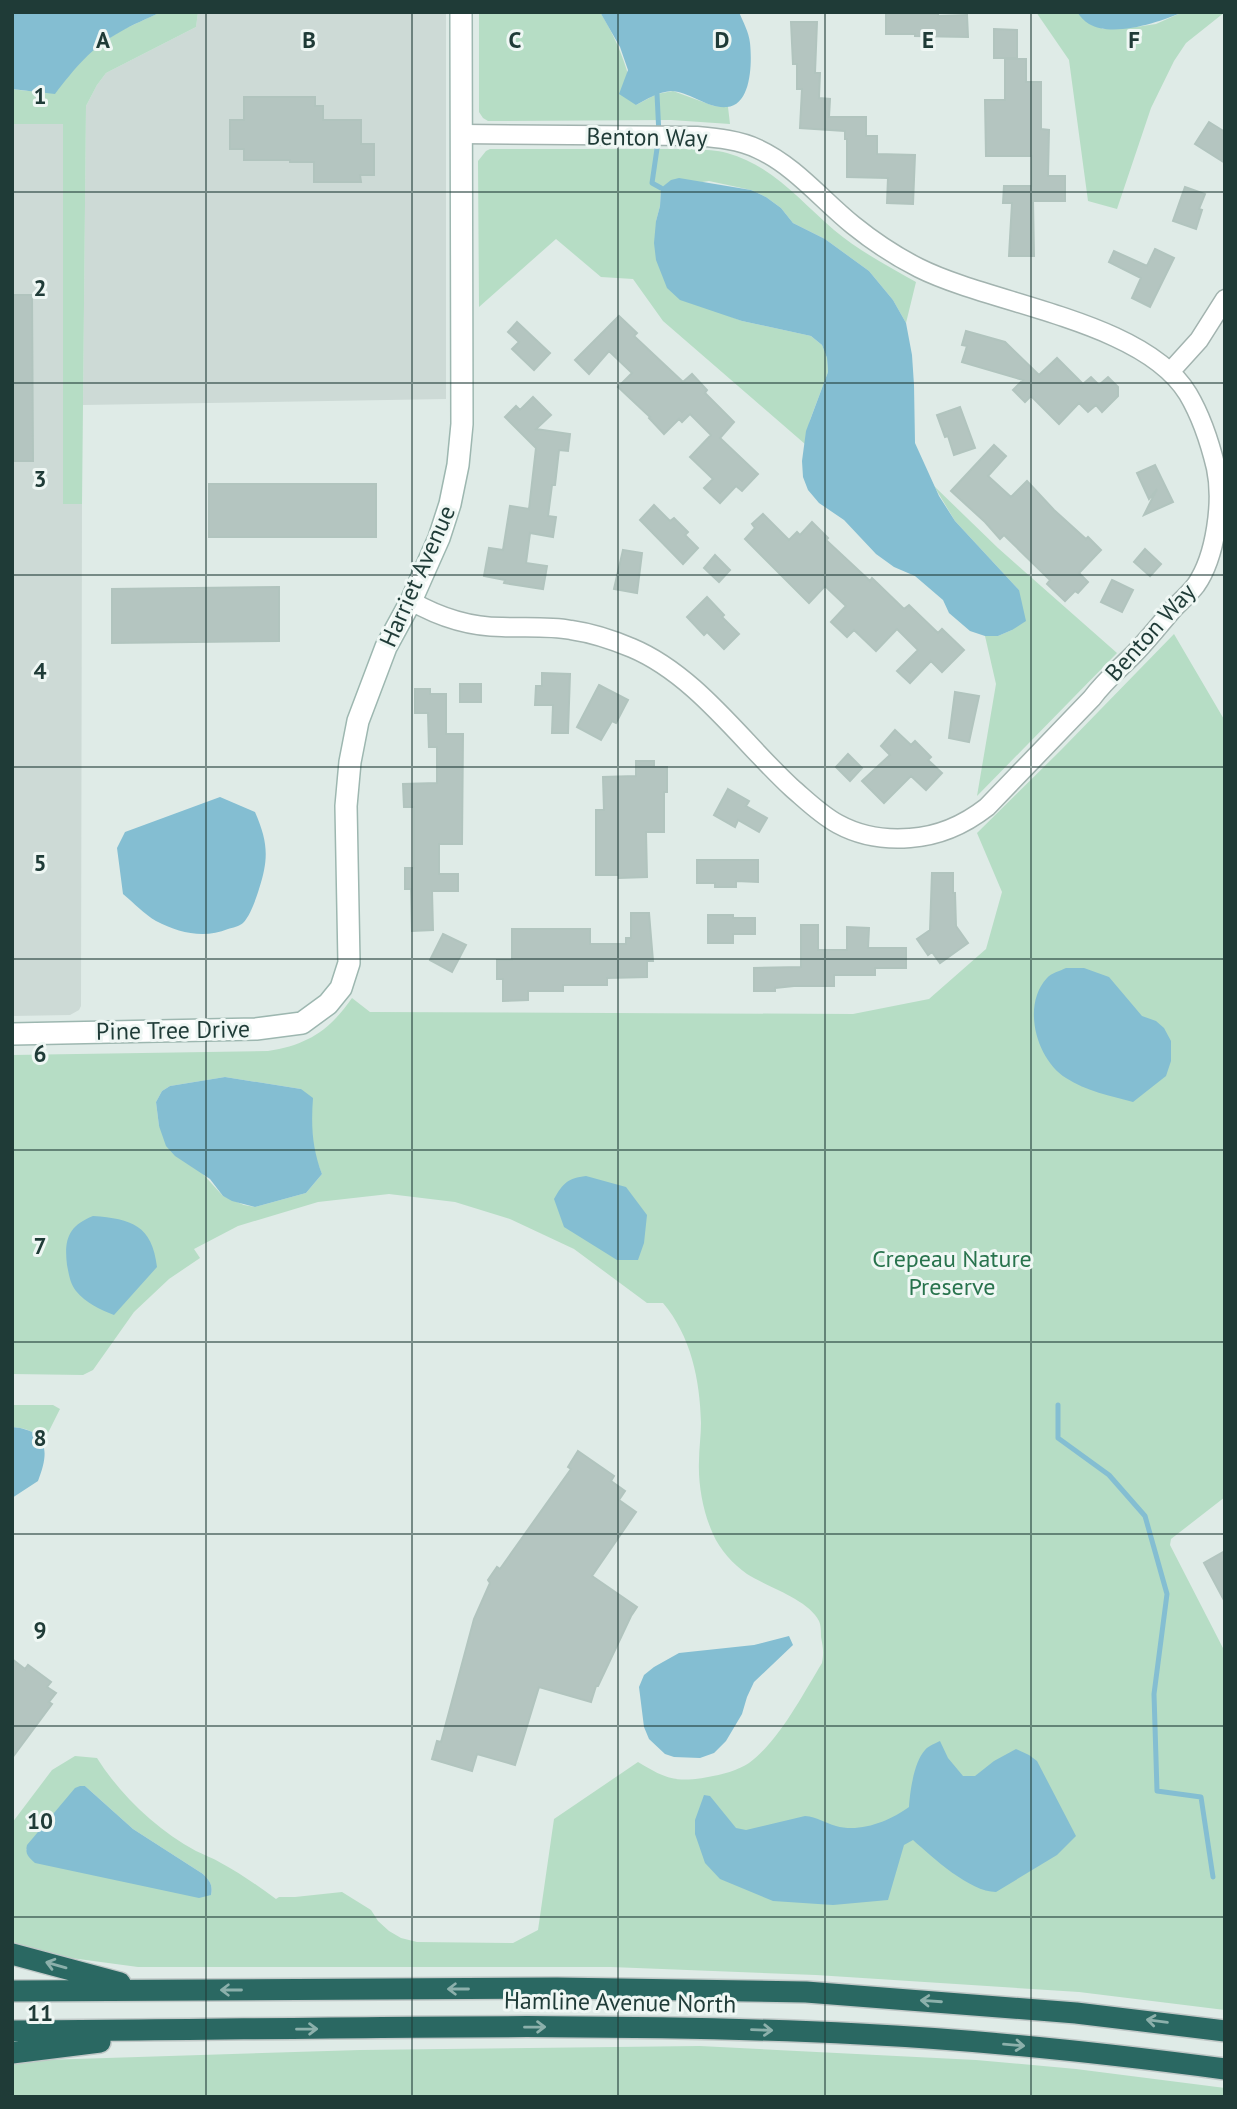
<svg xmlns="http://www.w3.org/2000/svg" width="1237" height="2109" font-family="'PT Sans',sans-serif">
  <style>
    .built { fill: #cddad6 }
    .green { fill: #b6ddc5; fill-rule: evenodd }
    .water { fill: #84bed2 }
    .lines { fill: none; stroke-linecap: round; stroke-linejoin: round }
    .stream { stroke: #84bed2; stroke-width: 5 }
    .building { fill: #b4c5c0; stroke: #b1c4be; stroke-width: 2 }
    .street-casing { stroke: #a2b3af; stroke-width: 21 }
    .secondary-casing { stroke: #9db7b0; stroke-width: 24 }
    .highway-casing { stroke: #c0c8c7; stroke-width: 24 }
    .street { stroke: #fff; stroke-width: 18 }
    .secondary { stroke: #fff; stroke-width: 21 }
    .highway { stroke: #2a6862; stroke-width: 21 }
    .oneway { stroke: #8cb0ab }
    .grid { fill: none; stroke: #1f3b37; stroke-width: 2; stroke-opacity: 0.55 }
    .labels { text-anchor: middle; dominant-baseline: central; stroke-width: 6; stroke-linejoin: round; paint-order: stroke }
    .street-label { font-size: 24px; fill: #1f3b37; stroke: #eff7f4 }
    .park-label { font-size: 24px; fill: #28734d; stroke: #eff7f4 }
    .grid-label { font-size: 23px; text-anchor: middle; font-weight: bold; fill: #1f3b37; stroke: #eff7f4; stroke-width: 6; stroke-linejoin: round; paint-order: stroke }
  </style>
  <rect width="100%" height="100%" fill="#dfebe7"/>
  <path class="built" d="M198 12H446V399L83 405 86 106 97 85 106 73 196 27Z
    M63 123V503L82 504 81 1006 79 1010 70 1015 12 1016V124Z"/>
  <path class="green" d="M161 12H198L196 27 106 73 97 85 86 106 82 504H63V124H12V89L27 91 75 68 93 49 120 31Z
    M479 12H600C619 43 628 69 636 105L657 94 673 91 714 106 728 107 730 124 671 120 488 121 483 118 479 112Z
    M1036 12H1077L1103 29 1136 27 1156 24 1183 12H1225L1186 43 1174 61 1151 108 1117 209 1088 201 1069 60Z
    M490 149H695C705 150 717 150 727 153 773 166 799 200 834 230 859 251 888 266 916 282L906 323 893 300 869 271 825 239 793 223 781 208 766 197 751 190 709 181 661 188 660 206 656 221 714 310 742 321 811 336 822 345 827 358 828 372 810 420 805 444 663 321 633 279 601 277 556 239 479 307 478 161 486 151Z
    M934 486 998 548 1117 653 977 796 996 684 985 636H998L1012 630 1019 590 955 521Z
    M1174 634 1225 721V1497L1171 1539 1170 1545 1225 1652V2010L1079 1992 816 1975 611 1967H138L71 1958 12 1948V1823L52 1770 75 1756 97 1758C121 1796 156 1829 196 1851 204 1855 213 1858 221 1863 240 1873 258 1886 276 1899L279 1897H295L342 1892 371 1910 378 1921 389 1931 401 1938 417 1942 513 1943 538 1930 554 1819 638 1762C666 1779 676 1783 708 1777 721 1775 739 1770 749 1763 779 1741 803 1694 822 1663 824 1653 823 1647 821 1637 821 1632 821 1625 819 1621 808 1599 767 1587 747 1574 733 1564 720 1550 713 1534 703 1512 698 1485 699 1461 699 1448 701 1436 701 1423 700 1380 691 1336 663 1303H647L574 1249 510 1219 455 1202 389 1194 318 1202 238 1226 194 1249 200 1258 169 1279 134 1312 93 1370 83 1375 12 1374V1055L268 1051C307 1045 329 1031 352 998L370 1012 853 1014 929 999 986 949 1002 892 977 833 1061 750ZM225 1077 301 1089 311 1120 314 1154 322 1174 306 1193 255 1207 244 1205 223 1196 159 1126 156 1102 162 1091 170 1086ZM85 1786 133 1829 203 1874C210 1881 213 1885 211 1895L26 1850Z
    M12 1405H53L60 1409 43 1443C37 1431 25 1428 12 1427Z
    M700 2046 976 2060 1076 2069 1225 2088V2097H12V2061L360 2050Z"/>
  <path class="water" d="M12 12H161C147 19 133 24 120 32 92 47 74 69 55 94L12 89Z
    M600 12H739C743 22 749 32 750 43 752 61 752 105 727 107 708 109 688 91 671 91 658 92 647 99 636 105L619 94 628 70 620 47Z
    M1077 12H1183C1160 22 1113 38 1089 24 1084 21 1080 16 1077 12Z
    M679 178 751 190 766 197 781 208 793 223 825 239 869 271 893 300 906 323 912 355 914 385 915 443 939 496 955 521 1019 590 1026 621 1012 630 998 636H985L970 631 949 613 943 600 915 576 894 567 876 554 844 520 819 503 808 490 803 477 802 461 806 431 828 372 827 358 822 345 811 336 742 321 680 300 667 288 656 260 654 243 656 221 660 206 661 188 671 180Z
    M220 797 255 812C268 842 269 858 259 889 256 899 250 916 243 923 240 926 232 928 228 929 204 939 179 933 156 921 144 914 134 903 123 894L117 848 125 832Z
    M1066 968H1084L1109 977 1142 1016 1156 1021 1164 1028 1171 1041V1061L1166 1076 1133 1102C1111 1096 1086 1091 1066 1078 1037 1060 1021 1006 1047 978 1051 973 1060 971 1066 968Z
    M225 1077 301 1089 313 1098C311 1125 312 1148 322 1174L306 1193 255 1207 232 1201 223 1196 210 1179 175 1156 166 1146 159 1126 156 1102 162 1091 170 1086Z
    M586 1176 626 1187 647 1215 644 1243 638 1260H617L564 1227 554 1199C563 1183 568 1178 586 1176Z
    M93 1216C132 1219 152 1225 157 1267L114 1315C99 1309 86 1303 76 1291 70 1283 69 1275 67 1265 64 1240 68 1226 93 1216Z
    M12 1427C48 1430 50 1451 38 1481L12 1498Z
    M789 1636 793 1645 754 1682 747 1697 742 1714 726 1741 714 1753 700 1758 674 1757 665 1754 649 1739 644 1727 639 1687 644 1675 654 1667 679 1653 754 1645Z
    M940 1741 948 1758 963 1776H975L994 1761 1016 1749 1029 1755 1037 1761 1076 1836 1057 1855 996 1892C970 1892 932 1857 913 1840L904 1845 888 1900 833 1905 773 1901 720 1879 705 1863 695 1834V1820L704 1795 710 1796 736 1828 746 1830 805 1816C817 1817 825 1823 836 1826 860 1833 890 1821 909 1807 910 1791 914 1762 925 1750 928 1746 936 1743 940 1741Z
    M80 1786H85L133 1829 203 1874C210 1881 213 1885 211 1895L199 1898 35 1863C28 1857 25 1854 27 1845L75 1788Z"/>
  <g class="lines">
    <path class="stream" d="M657 94 659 135 652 183 661 188
      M1058 1405V1438L1109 1475 1145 1516 1167 1594 1154 1694 1157 1791 1201 1797 1213 1877"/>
  </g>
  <path class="building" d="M938 12V16L967 15 968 37 915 36V34H886V13Z
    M791 22H817L815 73H820L819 98 830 99 829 117H866V136H877V154L915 155 913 204 887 203 888 178 847 177V139H845V131L800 128 802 89H797V64H793Z
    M994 29 1017 30V58H994Z
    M1005 59H1026V82H1041V129L1049 130 1048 176H1065V201H1033L1034 256H1009L1012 203H1003L1004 186H1032V156H986L985 100H1005Z
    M244 97H315V106H323V120H361V144H374V175H360L361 182H314V162H290V160H244V149H230V120H244Z
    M1209 122 1225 132V163L1195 144Z
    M1185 187 1205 194 1199 209 1202 210 1196 229 1173 221Z
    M1155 249 1174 258 1150 307 1132 298 1141 278 1109 262 1114 251 1147 266Z
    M12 295H32L33 461H12Z
    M619 316 637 333 634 336 683 382 692 374 707 390 705 393 734 422 720 438 758 474 742 491 736 486 720 503 704 488 713 479 690 457 711 435 690 414 682 422 679 419 664 434 649 418 650 417 618 387 632 373 609 351 589 374 575 360Z
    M517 322 550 353 534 370 512 349 519 342 508 332Z
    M966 331 1005 342 1039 375 1057 358 1083 384 1091 377 1099 385 1108 377 1118 387V396L1102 412 1096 405 1088 412 1079 403 1059 424 1031 396 1025 402 1013 390 1023 380 962 362 967 346 962 345Z
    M533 397 551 415 536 429 570 434 568 451 559 450 555 485H552L548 516 556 517 553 537 530 533 526 563 547 566 543 589 504 583 505 580 484 576 489 548 503 550 510 506 529 509 536 448 505 417 516 406 520 410Z
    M960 407 975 448 954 455 948 436 945 437 937 415Z
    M994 445 1006 456 988 476 1011 497 1027 481 1054 510 1086 539 1088 537 1101 550 1079 573 1088 582 1078 593 1075 591 1065 601 1047 584 1050 580 1004 535 1000 539 985 522 951 491Z
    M1155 465 1173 502 1144 515 1157 489 1149 499 1137 473Z
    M209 484H376V537H209Z
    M654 505 670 521 674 518 688 532 685 535 698 548 683 564 640 520Z
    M763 514 789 540 797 532 800 535 812 522 828 538 826 540 870 581 872 578 904 609 909 605 938 633 942 629 964 650 942 672 931 661 910 683 897 671 918 650 897 629 876 651 854 630 847 637 831 622 846 606 825 586 809 603 745 539 755 528 752 524Z
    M1145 549 1161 564 1150 576 1134 562Z
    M623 550 642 553 637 593 614 589Z
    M715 555 730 570 719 582 704 568Z
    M1112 580 1133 590 1122 612 1101 602Z
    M279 587V641L112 643V589Z
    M707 597 724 615 722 617 739 634 724 649 707 632 704 635 687 617Z
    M542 673 570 674 568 733H552L553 705H535L536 686H542Z
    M460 684H481V702H460Z
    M599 685 628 700 616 723 612 721 601 740 577 727Z
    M415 689H430V694H446V734H463L462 844H439V874H458V891H432L433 930 412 931 411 889H405V868H414V807H404L403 784 437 783V747H429L428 713H415Z
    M955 692 979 696 969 742 949 738Z
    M895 730 911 745 915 741 931 757 928 760 942 773 926 790 911 776 884 803 862 781 890 755 881 746Z
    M848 754 862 768 850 781 836 767Z
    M636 761H654V767H667V792H664V832H646L647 877 619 878V875H596V810H604L603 777 636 776Z
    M728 789 749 801 746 806 767 818 759 832 738 820 735 827 714 815Z
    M697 860H758V882L736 881V887H715V883H697Z
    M932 873H953V893H955L956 926 968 943 940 963 932 952 928 955 917 939 930 930Z
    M631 913H649L653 961H647V977L607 978V985H563V991H528V1000L503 1001V979H497V960H512V929H590V944H626V938H631Z
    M708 915H733V918H755V934H733V943H708Z
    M801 925H818V950H847V927L869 928 868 948H906V968H875V975H834V986H794L775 988V991H754V968L801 967Z
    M443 934 466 945 452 972 430 960Z
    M578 1451 614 1476 611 1481 625 1491 619 1500 636 1512 592 1576 637 1607 631 1616 598 1686H596L591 1702 539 1687 515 1765 477 1754 472 1771 432 1759 437 1741 441 1742 474 1619 490 1583 488 1580 497 1567 500 1569 571 1469 568 1467Z
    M1225 1551V1602L1204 1563Z
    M12 1659 25 1669 28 1665 51 1682 47 1687 56 1693 49 1702 52 1704 12 1758Z"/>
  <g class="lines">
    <defs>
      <path id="street" d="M1170 372 1199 340 1225 299
        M411 601C439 617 470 627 502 627 525 628 549 626 571 630 592 633 613 640 632 648 696 675 742 742 792 788 806 800 821 815 838 824 860 836 885 840 910 838 940 836 964 825 987 807L1092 698C1104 682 1118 670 1132 656 1147 641 1160 624 1174 608 1181 601 1190 593 1196 585 1216 556 1223 501 1216 468 1210 443 1201 416 1188 394 1144 321 993 305 919 268 895 256 874 242 853 225 822 200 795 166 758 149 739 140 717 138 696 136L462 134"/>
      <path id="secondary" d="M12 1034 256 1029 302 1023 328 1004 341 988 349 963 346 806 350 762 358 721 386 647 411 601 439 538 450 504 458 465 462 424 461 12"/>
      <path id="highway" d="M12 1954 120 1983
        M12 1991 557 1988 806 1992 1076 2013 1225 2031
        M12 2031C295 2030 578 2020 860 2034 982 2040 1104 2053 1225 2069
        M12 2053 100 2042"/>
    </defs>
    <use href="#street" class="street-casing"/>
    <use href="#secondary" class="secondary-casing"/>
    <use href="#highway" class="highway-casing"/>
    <use href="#street" class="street"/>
    <use href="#secondary" class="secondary"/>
    <use href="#highway" class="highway"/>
  </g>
  <defs><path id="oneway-shaft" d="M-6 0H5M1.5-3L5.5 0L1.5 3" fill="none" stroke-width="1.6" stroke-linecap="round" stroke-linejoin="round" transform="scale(1.75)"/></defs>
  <g class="oneway">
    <use href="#oneway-shaft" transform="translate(56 1965) rotate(-164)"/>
    <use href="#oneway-shaft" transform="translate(458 1989) rotate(180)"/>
    <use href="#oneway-shaft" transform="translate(231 1990) rotate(180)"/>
    <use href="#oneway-shaft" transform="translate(931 2001) rotate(-176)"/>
    <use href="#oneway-shaft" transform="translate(1157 2021) rotate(-173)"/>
    <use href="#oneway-shaft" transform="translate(535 2027) rotate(-1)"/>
    <use href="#oneway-shaft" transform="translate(307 2029) rotate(-1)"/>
    <use href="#oneway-shaft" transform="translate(762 2030) rotate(2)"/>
    <use href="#oneway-shaft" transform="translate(1014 2045) rotate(5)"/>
  </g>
  <path class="grid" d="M206 12V2097M412 12V2097M618 12V2097M825 12V2097M1031 12V2097M12 192H1225M12 383H1225M12 575H1225M12 767H1225M12 959H1225M12 1150H1225M12 1342H1225M12 1534H1225M12 1726H1225M12 1917H1225"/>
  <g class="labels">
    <g class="street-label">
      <text transform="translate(647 137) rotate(1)">Benton Way</text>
      <text transform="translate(417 576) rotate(-66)">Harriet Avenue</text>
      <text transform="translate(1150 632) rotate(-48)">Benton Way</text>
      <text transform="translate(173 1030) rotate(-1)">Pine Tree Drive</text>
      <text transform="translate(620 2002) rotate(1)">Hamline Avenue North</text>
    </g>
    <g class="park-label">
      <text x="952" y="1258">Crepeau Nature<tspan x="952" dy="28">Preserve</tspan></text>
    </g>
  </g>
  <g class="grid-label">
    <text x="103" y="48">A</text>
    <text x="309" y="48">B</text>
    <text x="515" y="48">C</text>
    <text x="722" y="48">D</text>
    <text x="928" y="48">E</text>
    <text x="1134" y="48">F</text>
    <text x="40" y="104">1</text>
    <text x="40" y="296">2</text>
    <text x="40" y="487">3</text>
    <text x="40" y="679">4</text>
    <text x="40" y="871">5</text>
    <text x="40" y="1062">6</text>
    <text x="40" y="1254">7</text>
    <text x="40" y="1446">8</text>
    <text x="40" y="1638">9</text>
    <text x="40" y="1829">10</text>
    <text x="40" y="2021">11</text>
  </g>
  <rect width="1237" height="2109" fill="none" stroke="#1f3b37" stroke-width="28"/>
</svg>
